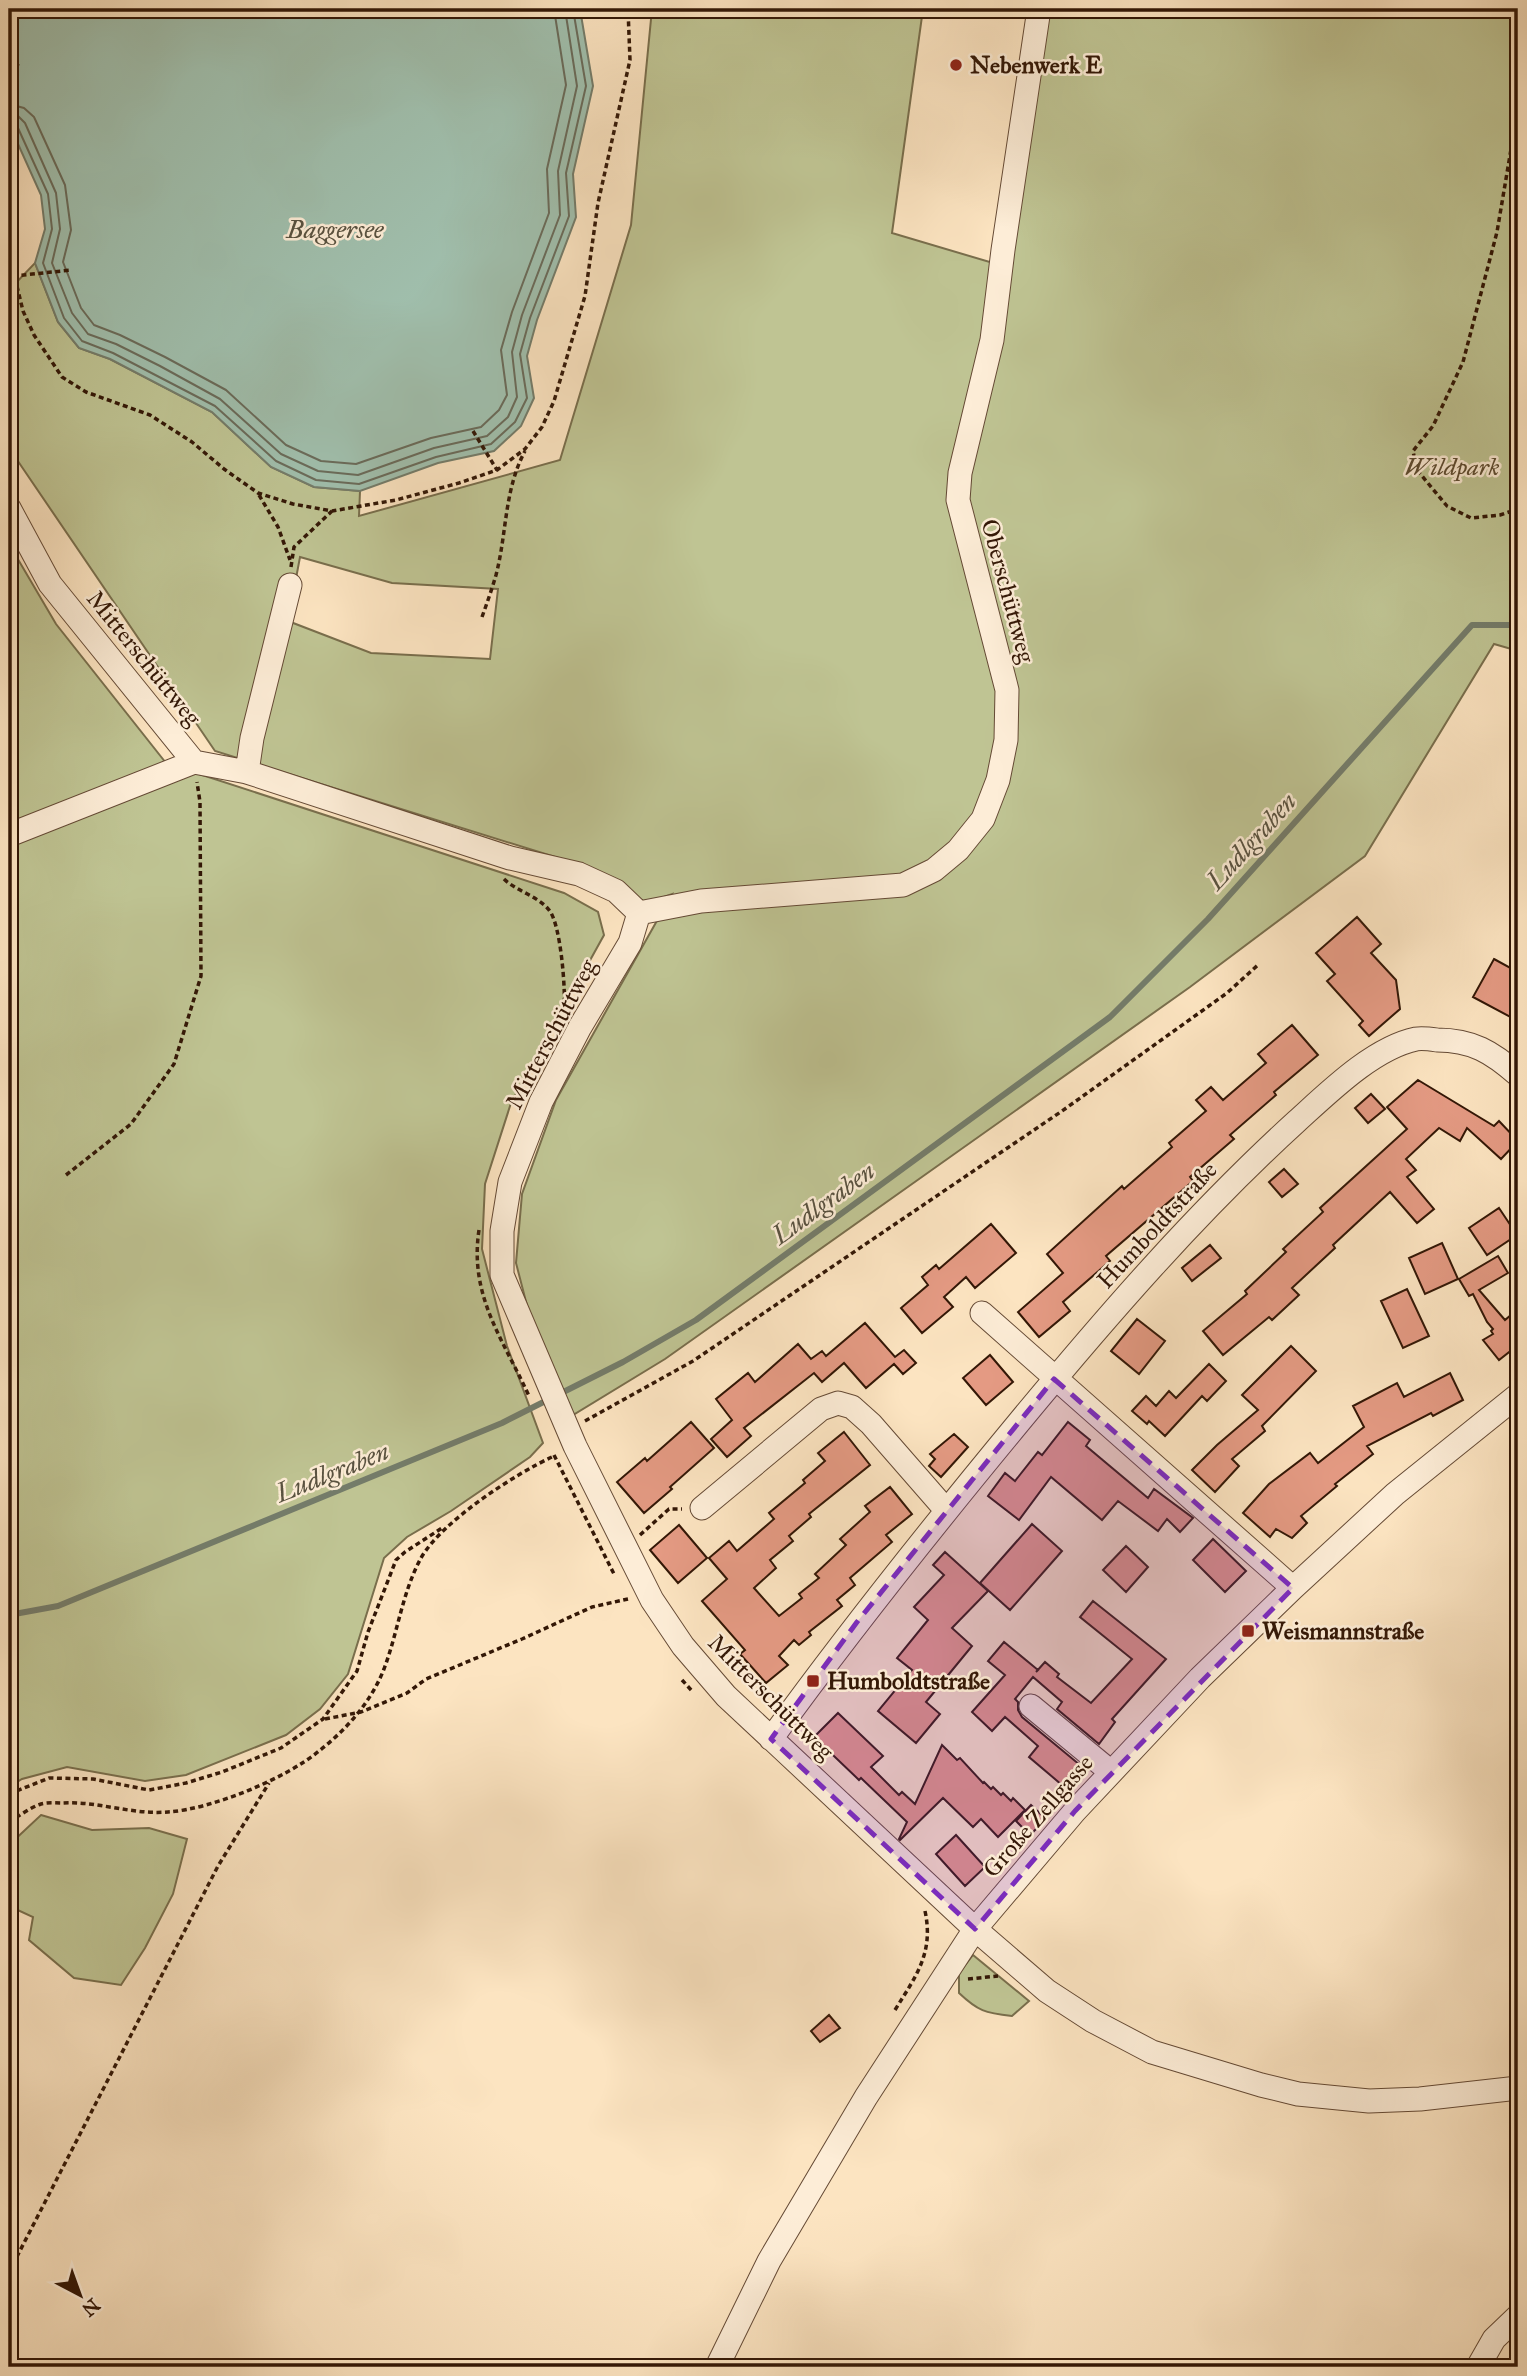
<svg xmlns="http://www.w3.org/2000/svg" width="1527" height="2376" font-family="'IM FELL Great Primer',serif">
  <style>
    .green { fill: #bfc493; stroke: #796e4c; stroke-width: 2; fill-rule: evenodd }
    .water { fill: #a0bfad; stroke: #747c6a; stroke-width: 2 }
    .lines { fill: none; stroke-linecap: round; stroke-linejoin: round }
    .shore { stroke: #6a6b5a; stroke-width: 2 }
    .stream { stroke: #747c6a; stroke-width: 6 }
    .building { fill: #e49a83; stroke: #331706; stroke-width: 2 }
    .minor-casing { stroke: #654a35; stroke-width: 25 }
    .path { stroke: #331706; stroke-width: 3.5; stroke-dasharray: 5 3.5; stroke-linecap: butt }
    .minor { stroke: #fdedd7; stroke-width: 23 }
    .marked { fill: #7b2cbf; fill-opacity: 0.2; stroke: #7b2cbf; stroke-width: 5; stroke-dasharray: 14 9; stroke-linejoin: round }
    .poi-dot { fill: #8f2418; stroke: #fdedd7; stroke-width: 2.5 }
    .labels { text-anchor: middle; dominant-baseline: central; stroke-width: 5; stroke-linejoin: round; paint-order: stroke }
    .poi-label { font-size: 24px; font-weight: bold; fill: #331706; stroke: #fdedd7; text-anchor: start }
    .park-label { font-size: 24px; font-style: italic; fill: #5d4b30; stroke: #fdedd7 }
    .street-label { font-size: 24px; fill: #331706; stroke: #fdedd7 }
    .water-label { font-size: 26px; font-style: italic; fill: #595240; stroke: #fdedd7 }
  </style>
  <rect width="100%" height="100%" fill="#fce4c1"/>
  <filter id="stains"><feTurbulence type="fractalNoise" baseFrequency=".00286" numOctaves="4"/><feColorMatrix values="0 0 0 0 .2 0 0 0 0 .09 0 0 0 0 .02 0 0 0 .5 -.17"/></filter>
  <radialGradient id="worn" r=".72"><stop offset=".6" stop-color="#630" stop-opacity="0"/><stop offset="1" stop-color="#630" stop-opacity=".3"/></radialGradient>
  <path class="green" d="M652 9H923L892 233 993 263 1047 9H1518V651L1494 644 1365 856 1190 987 665 1359 573 1415 531 1321 516 1263 522 1194 556 1100 672 894 644 904 584 866 215 751 9 448V290L35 263 58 322 79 348 110 359 212 412 271 467 314 487 360 491 359 516 560 460 631 225ZM300 557 392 583 498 589 490 659 371 653 288 621Z
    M9 544 56 624 166 763 9 828Z
    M193 772 564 893 598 912 604 935 511 1103 485 1184 482 1249 507 1346 543 1443 530 1457 451 1511 407 1537 384 1558 348 1674 320 1709 286 1735 186 1775 145 1781 67 1767 22 1779 9 1787V842Z
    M41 1815 92 1830 149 1828 187 1839 173 1894 145 1948 121 1985 74 1978 29 1940 33 1917 9 1906V1845Z
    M973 1955 1029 2001 1012 2016C985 2013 978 2011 959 1993V1973Z"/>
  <path class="water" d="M9 9H580L593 86 573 174 576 217 537 320 527 356 534 398 521 426 494 451 438 463 360 491 314 487 271 467 212 412 110 359 79 348 58 322 35 263 45 229 41 195 9 124Z"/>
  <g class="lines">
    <path class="shore" d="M9 104 24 108 34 117 65 185 71 230 63 262 81 308 94 325 120 335 165 357 226 390 286 445 321 461 356 464 431 438 481 427 499 410 507 395 501 350 512 312 549 213 547 169 566 85 554 9
      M9 115 18 116 25 123 56 193 60 229 52 263 72 313 88 334 116 344 160 366 220 399 281 454 318 471 358 475 434 448 487 436 508 417 517 397 512 352 522 315 560 215 558 171 577 86 565 9
      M9 124H14L18 128 48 194 52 229 43 263 64 318 82 341 113 353 215 406 276 461 316 480 359 484 436 457 491 444 515 422 527 398 520 354 530 318 569 216 566 173 586 86 573 9"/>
    <path class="stream" d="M9 1615 58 1606 502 1423 623 1362 696 1320 1110 1017 1208 919 1472 625H1518"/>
  </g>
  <path class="building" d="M1357 917 1381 944 1371 953 1396 980 1400 1009 1369 1036 1359 1025 1363 1021 1327 981 1335 974 1316 953Z
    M1494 959 1518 972V1021L1473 997Z
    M1292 1025 1318 1055 1274 1092 1276 1095 1230 1135 1234 1139 1190 1177 1193 1181 1106 1256 1110 1261 1063 1302 1070 1311 1039 1337 1018 1312 1063 1273 1047 1254 1122 1186 1124 1189 1172 1147 1169 1143 1206 1111 1196 1100 1211 1087 1223 1100 1266 1063 1258 1054Z
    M1418 1080 1494 1126 1499 1121 1518 1141 1501 1159 1467 1128 1460 1141 1439 1128 1406 1159 1416 1170 1407 1177 1434 1209 1417 1223 1390 1192 1333 1245 1335 1248 1292 1288 1299 1295 1272 1320 1269 1317 1223 1355 1203 1331 1247 1294 1245 1291 1286 1252 1283 1249 1323 1212 1320 1208 1407 1129 1387 1107Z
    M1371 1094 1385 1109 1368 1123 1355 1108Z
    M1284 1169 1298 1184 1282 1197 1269 1182Z
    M1499 1208 1517 1235 1487 1255 1469 1228Z
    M991 1224 1016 1253 975 1288 966 1277 944 1297 953 1307 922 1333 901 1308 928 1285 922 1277 936 1265 939 1269Z
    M1442 1243 1458 1279 1425 1294 1409 1258Z
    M1210 1245 1221 1258 1192 1281 1182 1268Z
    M1498 1256 1508 1273 1479 1290 1505 1320 1518 1309V1345L1499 1360 1483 1340 1493 1334 1491 1331 1493 1329 1487 1322 1473 1294 1469 1296 1459 1279Z
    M1407 1289 1429 1336 1403 1348 1381 1301Z
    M1137 1319 1165 1341 1139 1374 1111 1351Z
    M865 1323 895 1357 904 1350 916 1363 903 1374 894 1364 866 1388 844 1363 822 1382 814 1373 744 1428 751 1436 727 1457 711 1439 732 1420 716 1399 748 1373 755 1382 798 1344 811 1359 822 1351 826 1356Z
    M1291 1346 1316 1371 1262 1426 1265 1431 1232 1459 1239 1466 1215 1492 1192 1470 1217 1445 1258 1410 1242 1395Z
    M990 1355 1013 1382 986 1405 963 1378Z
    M1209 1364 1226 1381 1207 1401 1202 1396 1165 1436 1149 1421 1147 1424 1132 1411 1146 1396 1156 1406 1169 1391 1176 1398Z
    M1450 1373 1463 1400 1433 1416 1431 1413 1367 1446 1373 1454 1335 1484 1337 1486 1301 1516 1307 1523 1292 1538 1276 1529 1270 1537 1243 1513 1269 1484 1310 1453 1318 1463 1364 1427 1353 1406 1397 1383 1404 1397Z
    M691 1422 714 1448 670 1487 672 1489 644 1513 617 1482 645 1458 647 1461Z
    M1068 1422 1090 1440 1086 1446 1148 1498 1154 1489 1193 1518 1180 1532 1167 1519 1158 1531 1118 1501 1102 1520 1051 1477 1019 1520 988 1496 1005 1473 1015 1481 1038 1452 1042 1455Z
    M844 1432 870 1465 809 1514 811 1517 789 1536 793 1541 770 1560 776 1568 754 1588 779 1616 802 1598 799 1594 819 1578 815 1574 846 1545 840 1539 870 1512 865 1506 890 1487 912 1514 886 1535 892 1542 850 1578 855 1585 837 1600 842 1606 809 1632 811 1635 799 1645 794 1640 779 1656 788 1665 766 1683 740 1654 745 1650 702 1601 727 1579 709 1558 729 1541 737 1551 774 1519 769 1513 805 1483 803 1480 825 1461 818 1453Z
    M954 1434 968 1447 941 1477 929 1466 935 1459 930 1454Z
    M1032 1524 1062 1551 1010 1610 980 1583Z
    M679 1525 707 1558 678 1583 650 1550Z
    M1213 1539 1246 1571 1225 1592 1193 1560Z
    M1126 1546 1148 1567 1126 1592 1103 1570Z
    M945 1552 988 1591 952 1628 972 1646 926 1702 940 1714 916 1743 878 1711 912 1670 897 1658 928 1620 914 1607 944 1575 933 1565Z
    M1093 1601 1166 1659 1112 1719 1115 1722 1099 1744 1057 1709 1062 1702 1033 1677 1015 1699 1018 1702V1710L1022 1717 1080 1765 1062 1785 1029 1757 1038 1746 1005 1717 992 1731 972 1712 1005 1675 988 1661 1004 1642 1038 1670 1036 1672 1045 1662 1059 1674 1057 1677 1091 1703 1132 1659 1080 1617Z
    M838 1713 883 1756 871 1767 899 1795 902 1792 915 1804 942 1745 957 1760 960 1758 983 1783 984 1782 991 1789 993 1787 1001 1795 1003 1793 1011 1801 1013 1798 1025 1810 998 1837 981 1819 973 1827 943 1798 900 1840 899 1839 907 1822 861 1778 859 1780 814 1737Z
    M1031 1805 1046 1819 1030 1835 1016 1821Z
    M956 1835 985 1867 965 1886 936 1854Z
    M829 2015 840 2028 820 2042 811 2031Z"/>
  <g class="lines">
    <defs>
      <path id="minor" d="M9 508 50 584 194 762 247 772 510 858 579 874 616 891 639 913
        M247 772 252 738 290 585
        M9 835 194 762
        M639 913 630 943 580 1027 541 1102 510 1182 502 1231V1275L575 1446 652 1600 683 1646 726 1696 975 1929 1047 1991 1093 2021 1152 2052 1261 2085 1298 2094 1369 2101 1420 2099 1518 2088
        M639 913 701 901 903 885 934 870 958 850 983 819 998 780 1006 740 1007 690 958 500 960 473 992 340 1003 250 1039 9
        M982 1313 1293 1588
        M702 1508 821 1409 838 1403 852 1407 871 1424 946 1510
        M1031 1706 1111 1772
        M771 1739C850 1630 934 1525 1020 1421 1107 1316 1196 1213 1297 1121 1328 1093 1373 1048 1416 1039 1422 1038 1430 1039 1437 1040 1472 1040 1492 1052 1518 1075
        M717 2367 769 2261 866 2097 975 1929 1075 1811 1200 1678 1293 1588 1395 1494 1518 1395
        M1478 2367 1494 2339 1518 2316"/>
    </defs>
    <use href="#minor" class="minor-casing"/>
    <path class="path" d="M9 62 19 66
      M1518 108 1497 232 1463 362 1433 426 1413 451 1417 470 1447 506 1471 518 1500 515 1518 509
      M9 253 23 311 34 335 62 377 86 392 150 415 192 442 224 469 258 493 293 504 332 511 396 500 459 483 497 470 525 449 542 427 554 401 585 296 598 203 630 60 628 9
      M13 276 72 270
      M473 431 497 470
      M259 495 278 527 290 560
      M291 567 294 547 332 511
      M482 617C487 603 492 589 496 575 507 533 504 490 525 451
      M504 879C516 891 538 896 549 910 561 924 566 992 564 1012
      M66 1175 131 1124 174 1064 201 976 200 802 197 782
      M479 1230C469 1296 503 1339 529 1396
      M585 1421 693 1361 1062 1111 1227 993 1259 964
      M554 1455 615 1576
      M640 1535 669 1509H682
      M682 1680 693 1692
      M325 1719 361 1712 407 1693 426 1679 522 1639 592 1607 628 1599
      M9 1794 49 1778 93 1779 149 1790 186 1783 222 1772 281 1748 323 1719 357 1671 368 1632 396 1560 405 1552 442 1528
      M9 1822C19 1816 31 1807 41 1804 48 1802 56 1803 63 1803 98 1801 132 1815 168 1812 212 1809 285 1779 319 1751 347 1729 371 1702 384 1669 398 1632 402 1593 421 1558 442 1521 515 1474 554 1456
      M968 1979 998 1976
      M895 2010C916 1976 934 1953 925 1911
      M9 2272 218 1866 269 1783"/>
    <use href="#minor" class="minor"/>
  </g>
  <path class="marked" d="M1054 1379 1293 1588 1075 1811 975 1929 771 1739 857 1622Z"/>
  <g class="poi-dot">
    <circle cx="956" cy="65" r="7"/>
    <rect x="1241" y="1624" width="14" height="14" rx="3.5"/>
    <rect x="806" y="1674" width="14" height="14" rx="3.5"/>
  </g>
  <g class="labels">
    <g class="poi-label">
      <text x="970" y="65">Nebenwerk E</text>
      <text x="1262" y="1631">Weismannstraße</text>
      <text x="827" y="1681">Humboldtstraße</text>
    </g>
    <g class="park-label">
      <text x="1452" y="467">Wildpark</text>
    </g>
    <g class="street-label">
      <text transform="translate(1008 591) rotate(75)">Oberschüttweg</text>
      <text transform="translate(144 658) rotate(51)">Mitterschüttweg</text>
      <text transform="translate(551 1034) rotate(-62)">Mitterschüttweg</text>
      <text transform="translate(1157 1225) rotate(-47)">Humboldtstraße</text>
      <text transform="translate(771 1697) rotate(45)">Mitterschüttweg</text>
      <text transform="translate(1038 1816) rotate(-49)">Große Zellgasse</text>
    </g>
    <g class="water-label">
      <text x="335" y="229">Baggersee</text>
      <text transform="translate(1251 841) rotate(-48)">Ludlgraben</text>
      <text transform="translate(823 1203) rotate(-36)">Ludlgraben</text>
      <text transform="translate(332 1472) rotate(-22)">Ludlgraben</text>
    </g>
  </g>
  <rect width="1527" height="2376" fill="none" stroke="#fce4c1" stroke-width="35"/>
  <rect x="10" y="10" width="1506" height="2355" fill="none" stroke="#331706" stroke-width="3.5"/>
  <rect x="18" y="18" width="1492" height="2341" fill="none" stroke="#331706" stroke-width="2"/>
  <g transform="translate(80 2295) rotate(139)" stroke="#fdedd7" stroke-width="5" paint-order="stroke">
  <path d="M0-5L12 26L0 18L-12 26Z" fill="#331706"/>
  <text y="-10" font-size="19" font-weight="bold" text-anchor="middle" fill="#331706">N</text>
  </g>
  <rect width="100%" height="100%" filter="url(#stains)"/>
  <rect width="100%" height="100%" fill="url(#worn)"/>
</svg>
